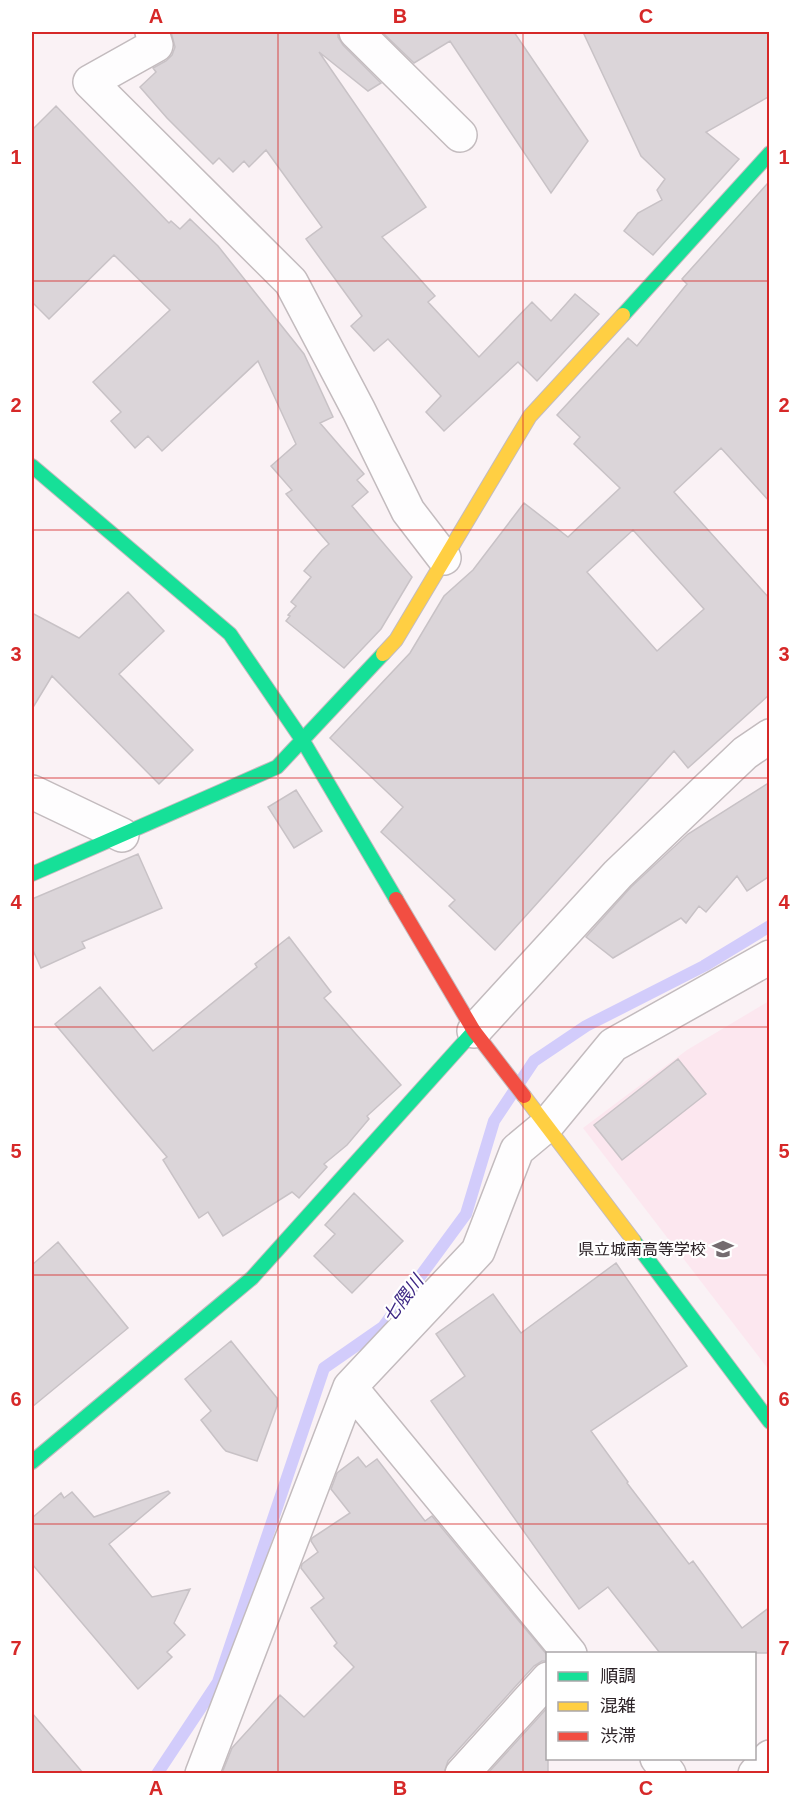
<svg xmlns="http://www.w3.org/2000/svg" width="801" height="1805" font-family="Helvetica,'Noto Sans JP',sans-serif">
  <style>
    .built { fill: #fce7ef }
    .lines { fill: none; stroke-linecap: round; stroke-linejoin: round }
    .stream { stroke: #d2ccfb; stroke-width: 12 }
    .building { fill: #dbd5d9; stroke: #c8c2c6; stroke-width: 1.5; fill-rule: evenodd }
    .street-casing { stroke: #c3bbbe; stroke-width: 36 }
    .fast-casing { stroke: #c3bbbe; stroke-width: 16 }
    .slow-casing { stroke: #c3bbbe; stroke-width: 16 }
    .jam-casing { stroke: #c3bbbe; stroke-width: 16 }
    .street { stroke: #fefdfe; stroke-width: 33 }
    .fast { stroke: #16e098; stroke-width: 14 }
    .slow { stroke: #ffcf43; stroke-width: 14 }
    .jam { stroke: #f24e42; stroke-width: 14 }
    .grid { fill: none; stroke: #d62828; stroke-width: 1.5; stroke-opacity: 0.55 }
    .labels { text-anchor: middle; dominant-baseline: central; stroke-width: 4.5; stroke-linejoin: round; paint-order: stroke }
    .poi-label { font-size: 16px; fill: #2c2327; stroke: #fff; text-anchor: end }
    .water-label { font-size: 18px; font-style: italic; fill: #3d2784; stroke: #fff }
    .neatline { fill: none; stroke: #d62828; stroke-width: 2 }
    .grid-label { font-size: 20px; text-anchor: middle; font-weight: bold; fill: #d62828 }
  </style>
  <rect width="100%" height="100%" fill="#faf2f5"/>
  <path class="built" d="M769 1001V1370L583 1128 687 1050Z"/>
  <g class="lines">
    <path class="stream" d="M157 1774 218 1682 324 1368 383 1327 466 1214 494 1121 534 1061 586 1026 704 966 770 926"/>
  </g>
  <path class="building" d="M171 32H338V37L343 45 381 83 368 91 319 52 426 207 382 237 435 296 428 302 479 357 532 302 551 321 575 294 599 314 537 381 518 362 444 431 426 412 441 396 388 339 374 351 351 326 362 316 306 239 322 227 266 150 249 167 244 161 233 172 219 158 213 164 167 118 140 87 156 72 153 68 166 61 172 55 175 47Z
    M382 32H514L588 141 551 193 450 41 414 63Z
    M583 32H770V96L706 132 739 159 653 255 624 231 638 213 662 200 657 190 665 179 641 156Z
    M56 106 169 223 171 221 180 229 190 219 218 246 304 354 333 417 320 423 364 474 357 480 368 492 352 506 412 577 381 629 344 668 286 621 290 616 288 615 296 606 291 602 311 577 304 571 322 550 329 544 286 494 292 490 271 466 296 444 258 361 162 451 148 436 135 448 111 421 121 412 93 382 170 310 114 255 49 319 32 302V130Z
    M768 183 770 502 721 448 674 492 770 599V694L688 768 674 751 495 950 449 906 455 900 381 832 403 807 330 738 410 653 444 596 473 570 524 503 568 537 620 488 574 444 580 437 557 415 628 338 637 346 687 284 682 279ZM633 530 704 609 657 651 587 572Z
    M128 592 164 631 119 674 193 750 159 784 52 676 32 709V613L79 638Z
    M770 782V876L747 891 737 876 706 912 699 906 686 923 681 918 613 958 586 937 631 887 688 834Z
    M296 790 322 831 294 848 268 807Z
    M138 854 162 908 82 942 85 948 41 968 32 948V899Z
    M289 937 331 992 324 998 401 1085 367 1116 369 1119 347 1145 324 1164 327 1167 299 1198 292 1192 223 1236 208 1212 199 1218 163 1160 167 1157 55 1024 100 987 153 1051 257 967 255 964Z
    M678 1059 706 1094 622 1160 594 1125Z
    M354 1193 403 1241 352 1293 314 1256 335 1234 325 1225Z
    M58 1242 128 1328 32 1407V1265Z
    M616 1263 687 1366 591 1431 628 1482 627 1483 689 1564 693 1561 742 1628 770 1607V1653H660L608 1587 579 1609 431 1401 465 1376 436 1334 493 1294 521 1333Z
    M231 1341 277 1398V1406L257 1461 226 1451 223 1448 201 1420 211 1411 185 1379Z
    M358 1457 366 1467 377 1459 425 1521 432 1516 548 1656V1661H542L534 1666 448 1761 444 1773H222L232 1748 280 1695 304 1717 354 1667 334 1646 337 1643 311 1608 324 1598 301 1568 302 1564 318 1552 311 1541 312 1538 350 1513 331 1489 337 1473Z
    M168 1491 170 1493 109 1544 152 1597 190 1589 174 1623 185 1635 167 1652 172 1657 138 1689 32 1564V1518L61 1493 64 1498 72 1492 94 1517Z
    M548 1707V1773H488Z
    M32 1713 83 1773H32Z"/>
  <g class="lines">
    <defs>
      <path id="street" d="M152 32 156 45 90 82 291 282 359 411 408 511 444 558
        M356 32 460 135
        M32 792 122 835
        M474 1031 618 874 745 753 770 736
        M350 1387 478 1251 517 1150 547 1125 613 1045 770 957
        M657 1758 669 1774
        M202 1774 350 1387 570 1654
        M462 1774 548 1679
        M755 1774 770 1757"/>
      <path id="fast" d="M623 315 770 153
        M32 466 230 634 303 741 396 899
        M32 874 277 767 383 654
        M634 1241 770 1422
        M32 1462 252 1278 474 1031"/>
      <path id="slow" d="M383 654 396 640 530 416 623 315
        M524 1096 634 1241"/>
      <path id="jam" d="M396 899 474 1031 524 1096"/>
    </defs>
    <use href="#street" class="street-casing"/>
    <use href="#fast" class="fast-casing"/>
    <use href="#slow" class="slow-casing"/>
    <use href="#jam" class="jam-casing"/>
    <use href="#street" class="street"/>
    <use href="#fast" class="fast"/>
    <use href="#slow" class="slow"/>
    <use href="#jam" class="jam"/>
  </g>
  <path class="grid" d="M278 32V1774M523 32V1774M32 281H770M32 530H770M32 778H770M32 1027H770M32 1275H770M32 1524H770"/>
  <defs>
    <symbol id="school-bare" viewBox="-9 -9 18 18"><path d="M0-5L7-2L0 1L-7-2ZM-4 1L0 2.5L4 1V4Q0 6-4 4Z" fill="#746b6f" stroke="#fff" stroke-width="2.5" paint-order="stroke"/></symbol>
  </defs>
  <g fill-rule="evenodd">
    <use href="#school-bare" x="708" y="1234" width="30" height="30"/>
  </g>
  <g class="labels">
    <g class="poi-label">
      <text x="706" y="1249">県立城南高等学校</text>
    </g>
    <g class="water-label">
      <text transform="translate(403 1299) rotate(-53)">七隈川</text>
    </g>
  </g>
  <rect width="801" height="1805" fill="none" stroke="#ffffff" stroke-width="66"/>
  <rect x="546" y="1652" width="210" height="108" fill="#ffffff" stroke="#aba7a9" stroke-width="1.5"/>
  <rect x="558" y="1672" width="30" height="9" fill="#16e098" stroke="#aba7a9" stroke-width="1.5"/>
  <text x="600" y="1682" font-size="18" fill="#2c2327">順調</text>
  <rect x="558" y="1702" width="30" height="9" fill="#ffcf43" stroke="#aba7a9" stroke-width="1.5"/>
  <text x="600" y="1712" font-size="18" fill="#2c2327">混雑</text>
  <rect x="558" y="1732" width="30" height="9" fill="#f24e42" stroke="#aba7a9" stroke-width="1.5"/>
  <text x="600" y="1742" font-size="18" fill="#2c2327">渋滞</text>
  <rect x="33" y="33" width="735" height="1739" class="neatline"/>
  <g class="grid-label">
    <text x="156" y="23">A</text>
    <text x="400" y="23">B</text>
    <text x="646" y="23">C</text>
    <text x="16" y="164">1</text>
    <text x="784" y="164">1</text>
    <text x="16" y="412">2</text>
    <text x="784" y="412">2</text>
    <text x="16" y="661">3</text>
    <text x="784" y="661">3</text>
    <text x="16" y="909">4</text>
    <text x="784" y="909">4</text>
    <text x="16" y="1158">5</text>
    <text x="784" y="1158">5</text>
    <text x="16" y="1406">6</text>
    <text x="784" y="1406">6</text>
    <text x="16" y="1655">7</text>
    <text x="784" y="1655">7</text>
    <text x="156" y="1795">A</text>
    <text x="400" y="1795">B</text>
    <text x="646" y="1795">C</text>
  </g>
</svg>
